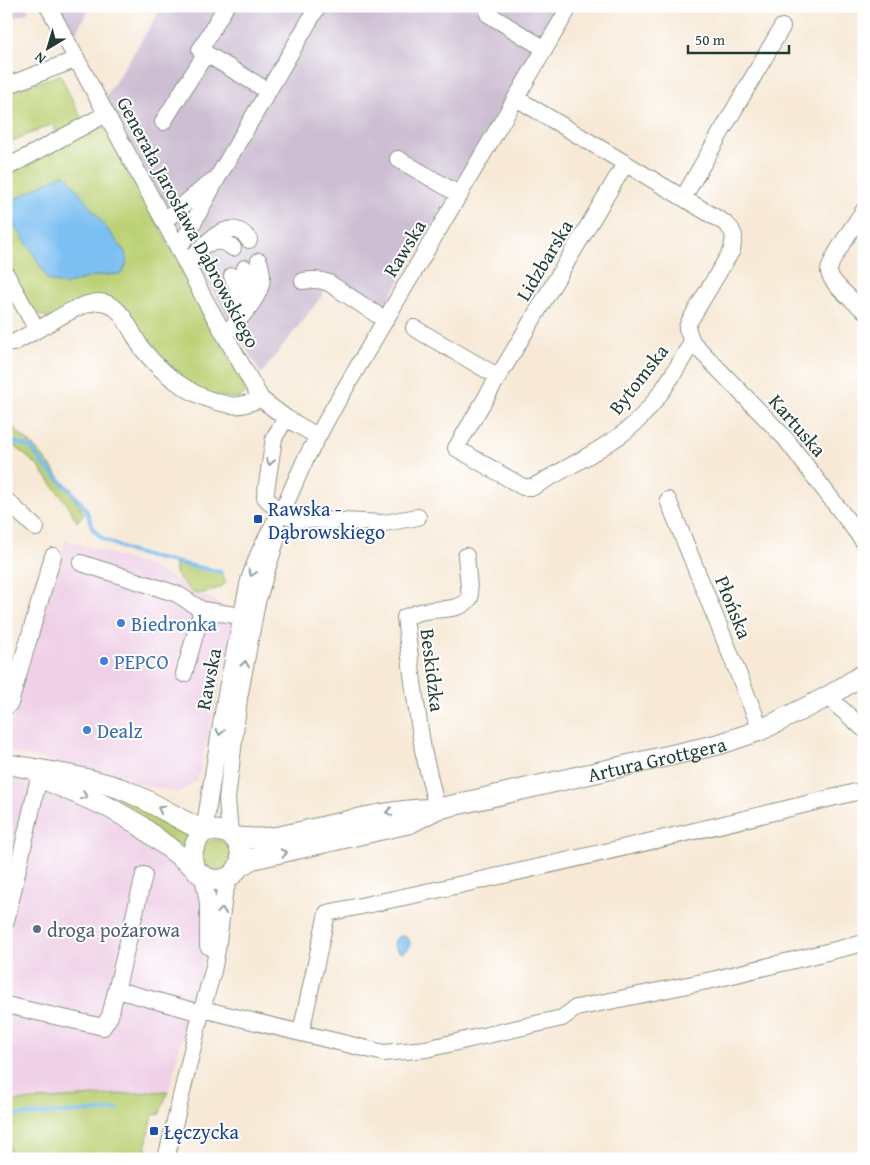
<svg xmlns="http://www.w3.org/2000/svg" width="870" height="1165" font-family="'Gentium Book Plus',serif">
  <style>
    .built { fill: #efd0e7 }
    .industrial { fill: #cdbed3 }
    .green { fill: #bcd174; stroke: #6e8754 }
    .forest { fill: #95b366; stroke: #5a784d }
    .water { fill: #7bbff2; stroke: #4d7e93 }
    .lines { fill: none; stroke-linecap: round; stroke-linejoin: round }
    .stream { stroke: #7bbff2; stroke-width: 4 }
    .minor-casing { stroke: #8b9385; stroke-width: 18 }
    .major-casing { stroke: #8b9385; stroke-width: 22 }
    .minor { stroke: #fff; stroke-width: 16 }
    .major { stroke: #fff; stroke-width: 20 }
    .oneway { stroke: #8f9e9a }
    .transit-dot { fill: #1a4fb4; stroke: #fff; stroke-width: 2 }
    .shop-dot { fill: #3f7fe0; stroke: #fff; stroke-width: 2 }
    .service-dot { fill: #5c6f8a; stroke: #fff; stroke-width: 2 }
    .labels { text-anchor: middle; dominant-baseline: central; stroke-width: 4; stroke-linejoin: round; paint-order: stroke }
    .street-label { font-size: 20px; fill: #1f3d34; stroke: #fff }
    .transit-label { font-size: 20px; fill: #164399; stroke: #fff; text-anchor: start }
    .shop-label { font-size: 20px; fill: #366cbe; stroke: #fff; text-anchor: start }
    .service-label { font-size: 20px; fill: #4e5e75; stroke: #fff; text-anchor: start }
  </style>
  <rect width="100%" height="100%" fill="#fff"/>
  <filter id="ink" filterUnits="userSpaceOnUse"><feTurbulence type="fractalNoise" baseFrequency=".02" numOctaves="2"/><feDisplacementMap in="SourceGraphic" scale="10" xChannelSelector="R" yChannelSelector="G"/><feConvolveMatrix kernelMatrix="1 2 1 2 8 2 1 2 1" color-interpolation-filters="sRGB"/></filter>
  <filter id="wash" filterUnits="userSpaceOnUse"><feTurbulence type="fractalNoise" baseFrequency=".0096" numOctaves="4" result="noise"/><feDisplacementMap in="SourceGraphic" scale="20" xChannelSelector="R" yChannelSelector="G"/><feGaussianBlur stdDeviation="1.12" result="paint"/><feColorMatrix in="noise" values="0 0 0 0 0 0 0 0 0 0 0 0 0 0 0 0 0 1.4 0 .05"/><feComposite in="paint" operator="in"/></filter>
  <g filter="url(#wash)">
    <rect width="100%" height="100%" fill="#f7e9d6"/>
    <path class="built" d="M65 540 149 566 237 613 197 781 178 793 6 751V743Z
      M6 770 86 800 188 871 199 886 204 950 202 970 199 991 197 995 189 1000 173 1076 168 1091 6 1102Z"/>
    <path class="industrial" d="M6 6H26L29 12 9 20 8 17 10 16Z
      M57 6H91L73 37Z
      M163 6H560L379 316 329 284 321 297 261 374 177 230 105 98Z"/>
    <path class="green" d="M60 75 83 121 58 135 53 124 10 142 6 134V93Z
      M96 126 106 128 243 383 245 393 239 399 206 394 166 368 116 303 52 318 39 315 31 308 6 263V173Z
      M6 416C12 430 25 437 35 448 52 466 70 491 84 513L77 522 68 505 37 465 6 439Z
      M175 563 221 572 226 583C215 591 206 594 193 593L175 574Z
      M60 778 108 789 195 832 187 849Z
      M201 855a15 15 0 1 1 30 0a15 15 0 1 1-30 0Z
      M168 1091 159 1115 153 1114 145 1149 155 1153 154 1159H11L6 1118V1102Z"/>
    <path class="forest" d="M6 1118 11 1159H6Z"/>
    <path class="water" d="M61 175H66L125 252C128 261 127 266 121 274L95 276 64 285 48 280 32 251 6 213V206L11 201Z
      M394 944a8 8 0 1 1 16 0a8 8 0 1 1-16 0Z"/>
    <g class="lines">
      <path class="stream" d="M6 432 14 442 30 447 45 466 70 490 86 509 93 529 103 539 129 551 150 557 221 572
        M6 1116 118 1110"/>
    </g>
  </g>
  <g filter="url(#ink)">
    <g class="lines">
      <defs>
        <path id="minor" d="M48 6 164 221 205 300 261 399 286 418 317 436
          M226 6 200 50 268 91
          M488 14 545 49
          M6 86 77 59
          M516 98 725 223 731 229 734 236 732 250 689 322 687 328 692 342C675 372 653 410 626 431 597 453 564 469 533 487H523L456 448 625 164
          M163 122 206 53
          M398 159 460 195
          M6 168 106 114
          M683 198 782 27
          M864 210C857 221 828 262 829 272 831 284 855 302 864 310
          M164 221 212 181
          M206 244C217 241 224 240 233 248
          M179 249 219 175 318 6
          M186 264C200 249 230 211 249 240
          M245 268 250 288 248 304
          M6 274 37 330C54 321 79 303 98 302 122 301 131 334 143 350 165 377 196 400 231 405 241 407 252 402 261 399
          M232 276C240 290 241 301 240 317
          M303 281C313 279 320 279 329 283L385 320
          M414 328 499 377
          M225 335C238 319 262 299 262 276 262 271 260 266 259 261
          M692 342 785 438 864 542
          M13 343 37 330
          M6 500 36 528
          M668 500 761 730
          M281 514 299 519 384 523 418 517
          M281 514 265 497 274 438 286 418
          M81 563 177 594 202 610 241 616
          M184 674 202 610
          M829 696 839 707 864 729
          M6 707 10 703 53 556
          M437 809 423 750 414 690 405 617C410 616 415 613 420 612 437 607 459 613 470 598L466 556
          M204 831 226 694 249 580 259 553 273 525 281 514 305 460 330 414 570 6
          M230 834 227 799 239 698 257 602 279 531
          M203 876 208 903V946
          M6 921 39 777
          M117 990 201 1013
          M6 1005 103 1027 110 1016 144 875
          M202 1009 384 1053 426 1049 562 1018 576 1008 712 980 864 943
          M301 1032 327 913C507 876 685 834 864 790
          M166 1159 201 1013 213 971 217 950 224 895 230 876"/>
        <g id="major">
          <path d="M6 764C44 771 82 776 119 788 149 799 175 818 204 831 216 830 229 830 236 840 241 847 242 855 240 863 228 898 167 874 204 831"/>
          <path d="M46 780 110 808 138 824 195 868"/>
          <path id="s1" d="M234 837C268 842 290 834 322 827 361 818 398 809 437 809L720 744 761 730 829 696 864 674"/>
          <path d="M238 867 252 859 410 823 433 811"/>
        </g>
      </defs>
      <use href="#minor" class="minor-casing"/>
      <use href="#major" class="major-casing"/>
      <use href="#minor" class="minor"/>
      <use href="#major" class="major"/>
    </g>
    <defs><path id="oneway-chevron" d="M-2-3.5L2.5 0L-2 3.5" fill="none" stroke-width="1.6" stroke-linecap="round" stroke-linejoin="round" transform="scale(1.25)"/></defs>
    <g class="oneway">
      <use href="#oneway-chevron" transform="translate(270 462) rotate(99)"/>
      <use href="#oneway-chevron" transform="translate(252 573) rotate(108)"/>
      <use href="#oneway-chevron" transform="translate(245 664) rotate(-81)"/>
      <use href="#oneway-chevron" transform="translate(220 732) rotate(99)"/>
      <use href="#oneway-chevron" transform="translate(84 796) rotate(23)"/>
      <use href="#oneway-chevron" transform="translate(161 809) rotate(-152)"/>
      <use href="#oneway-chevron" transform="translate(389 812) rotate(172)"/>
      <use href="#oneway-chevron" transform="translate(284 853) rotate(-12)"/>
      <use href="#oneway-chevron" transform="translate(222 911) rotate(-85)"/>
    </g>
  </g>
  <g class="transit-dot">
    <rect x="253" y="514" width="10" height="10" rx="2.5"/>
    <rect x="149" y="1126" width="10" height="10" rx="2.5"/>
  </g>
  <g class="shop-dot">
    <circle cx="121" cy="623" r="5"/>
    <circle cx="104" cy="661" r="5"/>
    <circle cx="87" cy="730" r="5"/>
  </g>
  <circle class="service-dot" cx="37" cy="929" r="5"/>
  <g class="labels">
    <g class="street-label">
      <text transform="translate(189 222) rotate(62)">Generała Jarosława Dąbrowskiego</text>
      <text transform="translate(404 248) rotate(-59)">Rawska</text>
      <text transform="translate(544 260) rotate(-59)">Lidzbarska</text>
      <text transform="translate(638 379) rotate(-52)">Bytomska</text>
      <text transform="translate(798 425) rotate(49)">Kartuska</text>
      <text transform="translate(734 607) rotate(68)">Płońska</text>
      <text transform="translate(433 670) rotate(83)">Beskidzka</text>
      <text transform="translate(208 679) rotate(-79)">Rawska</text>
      <text stroke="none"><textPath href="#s1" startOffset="431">Artura Grottgera</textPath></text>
    </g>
    <g class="transit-label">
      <text x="268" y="508">Rawska -<tspan x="268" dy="23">Dąbrowskiego</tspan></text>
      <text x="164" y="1131">Łęczycka</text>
    </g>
    <g class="shop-label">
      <text x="131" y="623">Biedronka</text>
      <text x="114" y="661">PEPCO</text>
      <text x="97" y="730">Dealz</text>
    </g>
    <g class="service-label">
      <text x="47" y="929">droga pożarowa</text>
    </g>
  </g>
  <rect width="870" height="1165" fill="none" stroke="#fff" stroke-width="25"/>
  <g transform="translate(48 48) rotate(218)" stroke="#ffffff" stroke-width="4" paint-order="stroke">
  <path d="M0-4L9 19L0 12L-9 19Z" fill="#1f3d34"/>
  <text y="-8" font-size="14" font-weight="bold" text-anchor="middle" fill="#1f3d34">N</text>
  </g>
  <path d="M688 45v8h101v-8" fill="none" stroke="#1f3d34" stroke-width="2.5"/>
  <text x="695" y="45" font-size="15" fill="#1f3d34" stroke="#ffffff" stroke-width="4" paint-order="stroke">50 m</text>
</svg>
